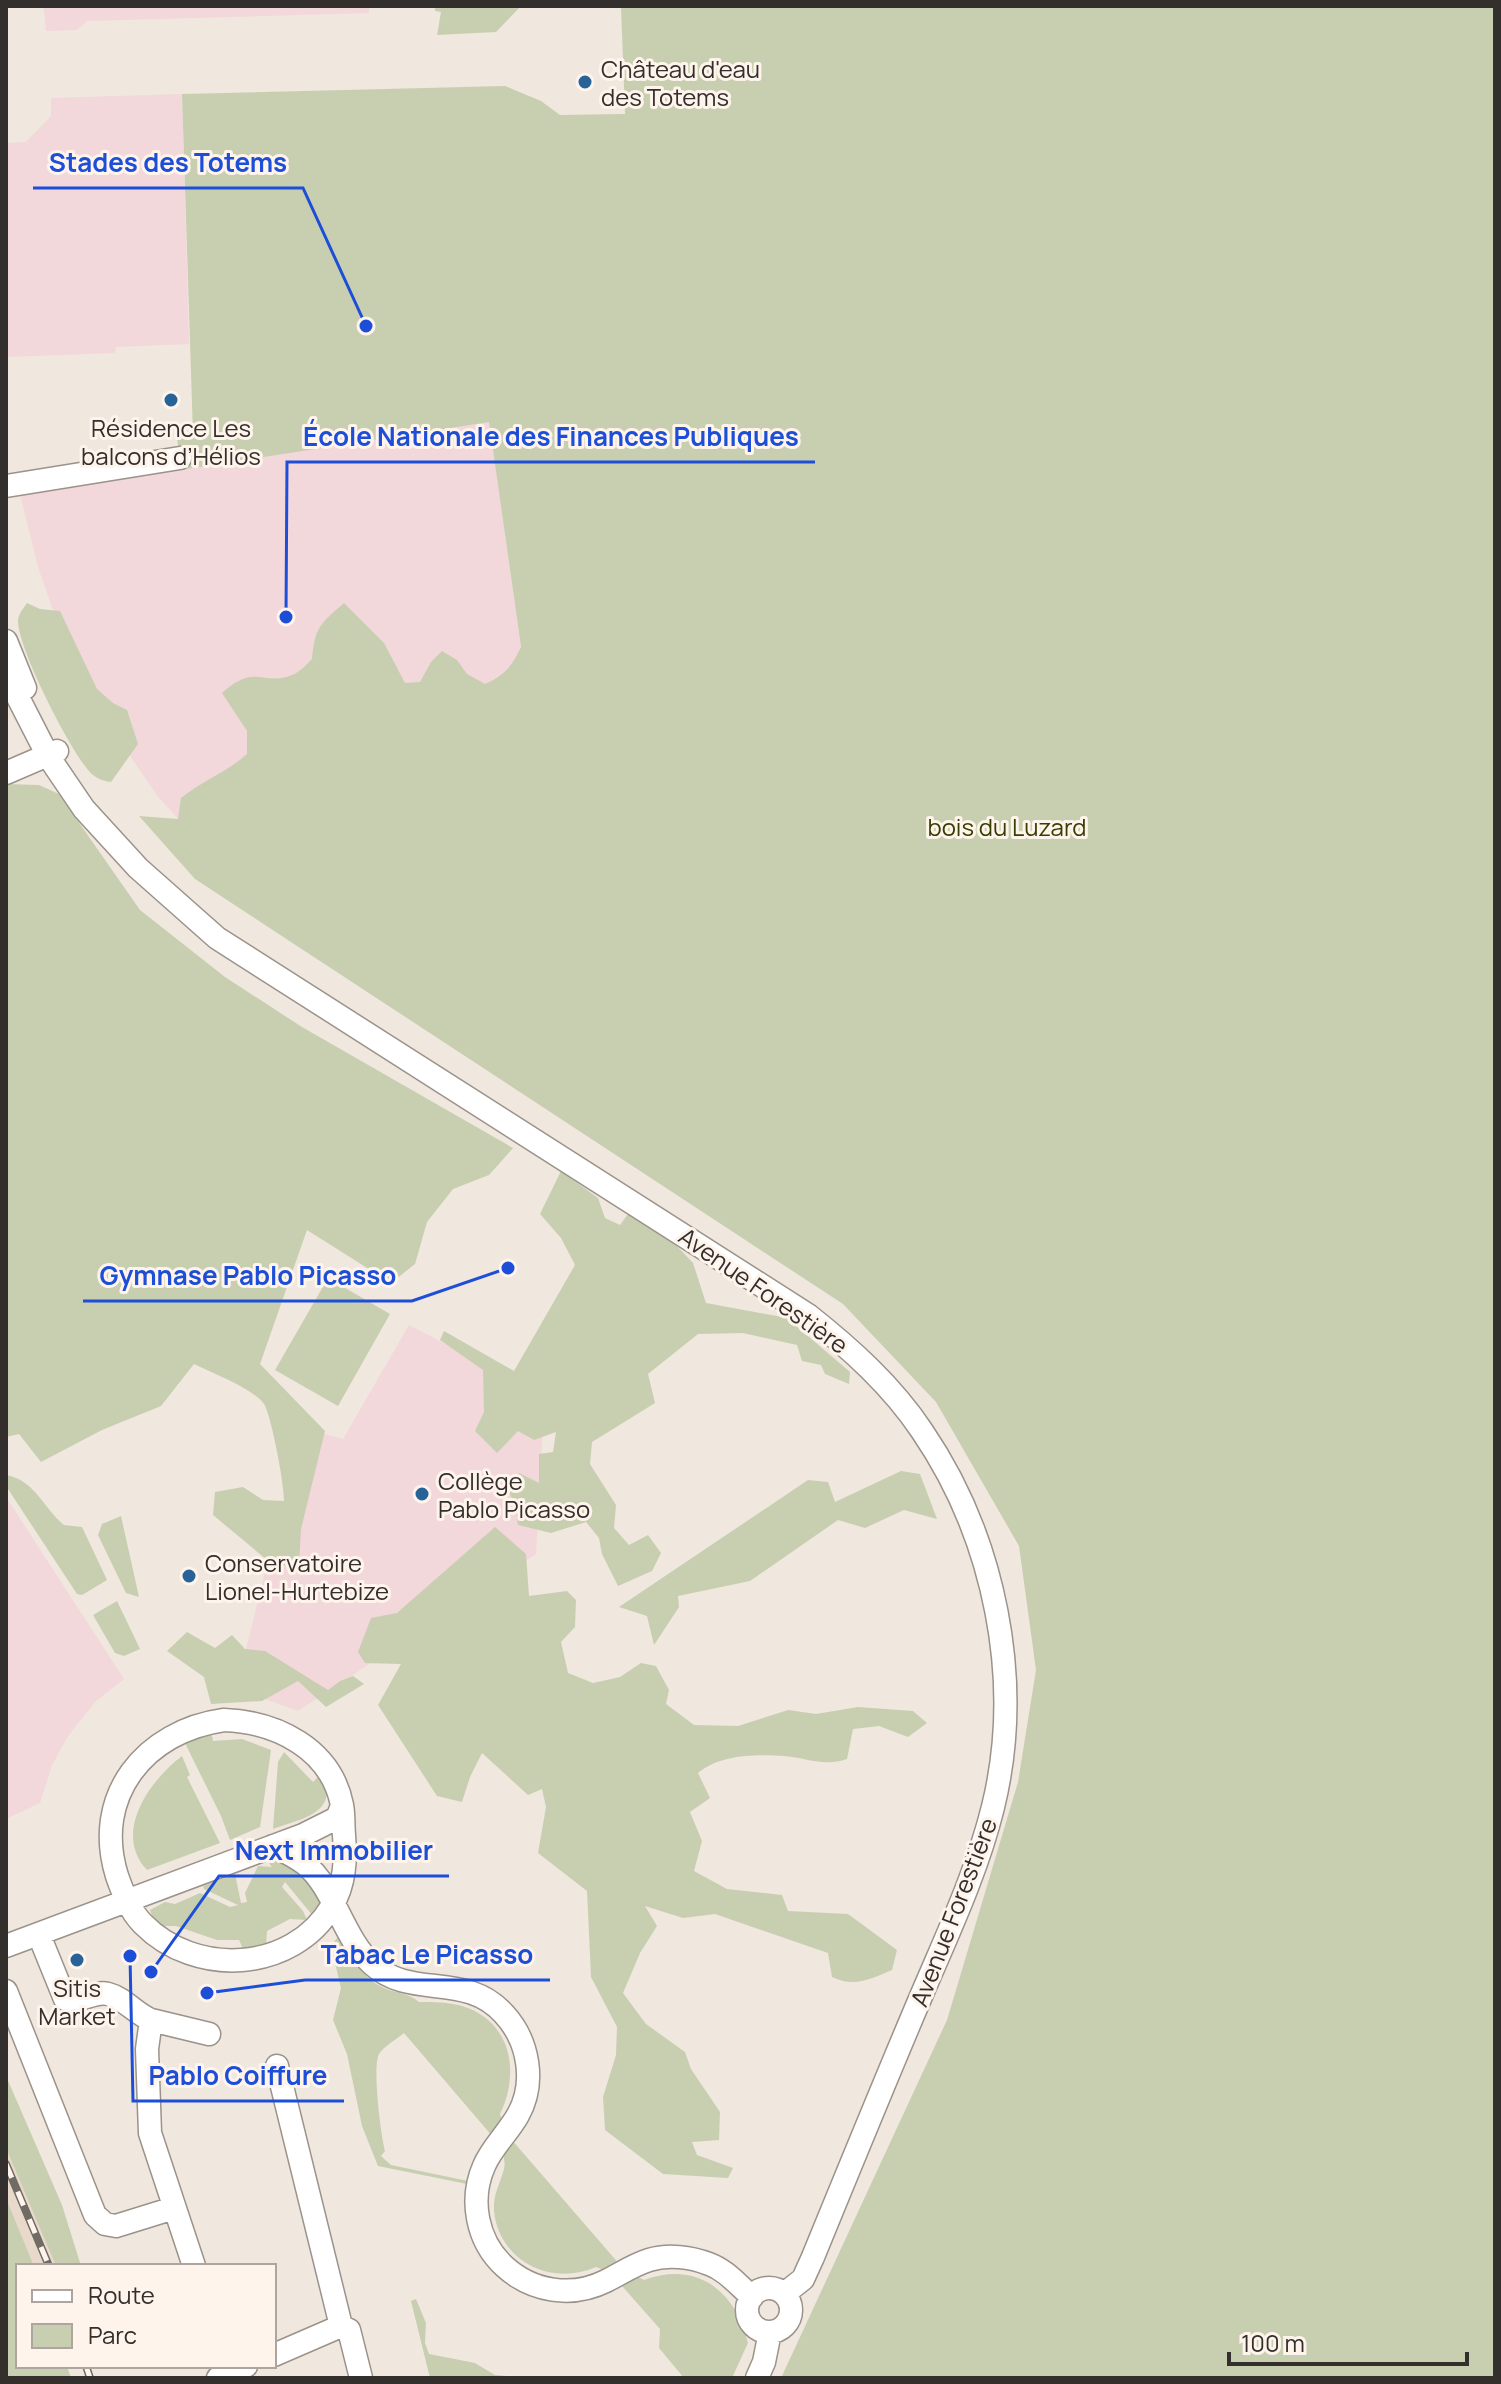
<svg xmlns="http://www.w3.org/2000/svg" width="1501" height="2384" font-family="Manrope,sans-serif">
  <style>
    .built { fill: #e8d9ca }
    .education { fill: #f2d7db }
    .green { fill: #c8cfb0 }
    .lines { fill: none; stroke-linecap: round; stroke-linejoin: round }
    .minor-casing { stroke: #9b928a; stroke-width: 25 }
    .minor { stroke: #fff; stroke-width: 22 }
    .rail-casing { stroke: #716b66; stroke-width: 8 }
    .rail { stroke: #fef4eb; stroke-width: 5; stroke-dasharray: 15; stroke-linecap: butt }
    .poi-dot { fill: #276299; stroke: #fef4eb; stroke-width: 3 }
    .labels { text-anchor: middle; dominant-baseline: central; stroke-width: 6; stroke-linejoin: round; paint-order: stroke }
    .poi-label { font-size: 24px; fill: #332f2c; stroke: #fef4eb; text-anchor: start }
    .park-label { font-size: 24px; fill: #363f00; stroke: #fef4eb }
    .street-label { font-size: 24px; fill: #332f2c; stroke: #fef4eb }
    .leader { fill: none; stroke: #1d4ed8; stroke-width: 3 }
    .callout-dot { fill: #1d4ed8; stroke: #fef4eb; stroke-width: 3 }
    .callout-label { font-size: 26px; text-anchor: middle; font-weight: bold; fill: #1d4ed8; stroke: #fef4eb; stroke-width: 6; stroke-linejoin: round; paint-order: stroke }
  </style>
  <rect width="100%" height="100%" fill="#f0e7de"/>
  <path class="built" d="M6 2148 28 2197 56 2266H34L6 2198Z"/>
  <path class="education" d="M40 6H369V13L87 21 77 30 46 31 44 9Z
    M182 94 189 344 116 347 115 353 6 357V143L26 142 51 116V98Z
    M489 421 525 678 178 819 156 794 118 738 53 610 38 567 20 494Z
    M409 1325 476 1360 544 1408 536 1554 298 1711 260 1697 235 1694 268 1560 321 1433 343 1439Z
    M6 1497 124 1679 96 1701 68 1736 52 1765 40 1803 6 1819Z"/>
  <path class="green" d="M435 6H521L496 32 437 35 441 12 435 11Z
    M621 6H1495V2378H781L947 2020 1018 1782 1036 1670 1019 1546 936 1402 843 1304 195 879 139 816 178 819 181 798C202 781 227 772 247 754V731L222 693C256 662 263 687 292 675 300 672 306 665 312 659 315 627 320 624 344 603L384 643 405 683 420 682 431 662 442 651 457 660 467 674 485 684C505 675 512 666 521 647L489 422 181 470 177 437 193 434 182 94 505 86 541 101 560 115 625 114Z
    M27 603 40 609 60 611 97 689 113 703 127 710 138 744 111 782C102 781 95 778 89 771 70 750 17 647 18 620 19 613 23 609 27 603Z
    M6 784 39 785 59 794 140 910 225 977 302 1027 513 1148 489 1175 453 1189 427 1222 415 1264 391 1283 307 1230 260 1364 325 1431 301 1529 299 1566 273 1565 213 1515 215 1492 243 1487 263 1500 284 1501C285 1487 271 1414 264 1404 254 1389 210 1372 194 1364L161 1406 102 1430 41 1462 19 1434 6 1437Z
    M561 1171 598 1198 605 1218 620 1225 633 1207 657 1225 693 1263 706 1303 787 1318 850 1372 849 1384 825 1374 821 1365 802 1361 797 1345 743 1333 698 1334 648 1374 655 1403 592 1442 590 1464 616 1505 614 1528 629 1545 648 1535 661 1553 652 1571 618 1586 602 1554 599 1538 586 1522 551 1533 518 1525 515 1504 505 1485 519 1473 539 1483V1454L553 1452 556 1432 534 1440 518 1431 497 1453 475 1431 484 1412 483 1370 440 1340 444 1331 514 1371 575 1265 561 1238 540 1214Z
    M328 1278 390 1314 338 1406 275 1370Z
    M901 1471 920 1474 937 1519 904 1510 865 1528 838 1520 750 1581 678 1596 679 1607 654 1645 647 1616 619 1607 808 1480 828 1482 835 1502Z
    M6 1475C35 1480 44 1509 64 1525L82 1527 107 1580 82 1595 77 1594 6 1486Z
    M121 1516 139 1597 126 1593 98 1535 102 1524Z
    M495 1527 526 1554 529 1596 567 1591 576 1600 575 1627 561 1642 568 1673 593 1683 620 1677 641 1663 656 1666 669 1690 666 1704 694 1725 738 1726 788 1710 816 1714 858 1707 913 1711 927 1723 908 1737 879 1726 853 1729 847 1759C825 1767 807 1758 784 1756 757 1754 720 1754 698 1773L710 1798 690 1812 702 1841 694 1871 727 1889 782 1895 788 1911 848 1914 897 1950 892 1970C870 1979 855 1988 832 1977L828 1953 715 1914 683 1918 645 1906 657 1926 640 1953 623 1993 646 2024 685 2052 691 2069 720 2112 719 2140 692 2142 697 2155 733 2168 728 2178 663 2174 605 2130 603 2097 616 2055 617 2027 591 1977 587 1891 538 1853 546 1807 542 1789 528 1795 482 1753 470 1777 462 1802 437 1796 378 1705 401 1664 365 1663 358 1652 371 1618 397 1613Z
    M117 1601 140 1649 124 1656 115 1653 93 1615Z
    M187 1632 215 1648 232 1635 245 1649 265 1651 328 1690 340 1681 353 1676 364 1684 326 1707 298 1681 262 1701 211 1704 204 1677 167 1651Z
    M211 1729 213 1741 242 1739 271 1750 260 1827 230 1840 221 1816 183 1739Z
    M284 1752 313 1782 321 1774C342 1813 300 1819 273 1829L278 1762Z
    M182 1756 190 1775 187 1777 220 1843 147 1870C112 1833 150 1780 182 1756Z
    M282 1857 298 1867 323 1903 313 1916 285 1882 282 1887 303 1911 307 1920 290 1919 267 1931 266 1946 244 1951 239 1940H217L176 1926H162L154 1920 150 1910 165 1902 175 1904 200 1893 230 1907 238 1905 204 1889 203 1886 235 1874 241 1903 247 1902 245 1893 258 1866 272 1867 268 1862Z
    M340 1934C350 1951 361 1975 378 1985 391 1993 408 1992 419 2002 433 2002 449 2002 462 2006 512 2021 520 2073 500 2114L502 2120 499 2125 633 2280 638 2277 644 2280C698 2260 736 2292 748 2343L732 2378H684L659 2348 660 2329 607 2269 604 2270 596 2267C551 2287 499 2261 494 2211 493 2194 500 2184 504 2169 506 2161 502 2159 505 2151L404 2033C397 2039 384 2046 379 2054 372 2067 381 2136 385 2151L381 2156 391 2165 468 2181 467 2184 378 2166 362 2126 347 2054 333 2020 341 1988 331 1946Z
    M6 2076 62 2205 81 2266H56L6 2148Z
    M6 2198 34 2266H18V2366H67L71 2378H6L8 2333 6 2332Z
    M416 2299 426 2323 425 2343 429 2354 475 2363 495 2375 528 2378H430L411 2301Z"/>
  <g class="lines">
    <defs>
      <path id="minor" d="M6 486 180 458
        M6 641 25 688
        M6 674 48 756 84 809 138 868 217 938 808 1315C851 1349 892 1386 922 1431 995 1538 1024 1681 993 1807 977 1872 948 1933 922 1994 885 2081 849 2169 813 2257L803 2279 784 2294
        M6 773 57 751
        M224 1720C277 1722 331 1749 342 1805 344 1815 343 1826 344 1835 346 1860 345 1884 332 1906 292 1973 195 1977 143 1924 130 1911 123 1893 117 1876 92 1796 145 1731 224 1720Z
        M273 1846C284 1851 295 1856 305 1864 334 1887 343 1938 372 1964 411 2000 466 1971 504 2014 529 2041 536 2083 518 2115 508 2133 492 2147 484 2166 469 2200 477 2241 504 2266 532 2292 572 2298 606 2281 620 2274 633 2265 649 2260 668 2254 691 2257 709 2264 726 2270 738 2285 752 2297
        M39 1935 65 1999C79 2005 93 1990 108 1994 124 1998 136 2014 151 2020L147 2049 150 2133 194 2266
        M6 1946 303 1835 337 1818 342 1806
        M6 1991 95 2215 105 2224 116 2226 174 2208
        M151 2020 209 2034
        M277 2066 341 2326 349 2330 361 2378
        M747 2310a22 22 0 1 1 44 0a22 22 0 1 1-44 0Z
        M274 2355 341 2326
        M218 2378 246 2366
        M757 2378 764 2362 770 2332"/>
    </defs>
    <use href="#minor" class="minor-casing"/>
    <use href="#minor" class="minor"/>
    <defs>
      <path id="rail" d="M6 2164 49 2266
        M86 2366 90 2378"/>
    </defs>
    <use href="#rail" class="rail-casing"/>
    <use href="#rail" class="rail"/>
  </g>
  <g class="poi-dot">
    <circle cx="585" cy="82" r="8"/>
    <circle cx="171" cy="400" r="8"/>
    <circle cx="422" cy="1494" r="8"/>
    <circle cx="189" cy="1576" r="8"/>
    <circle cx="77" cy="1960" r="8"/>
  </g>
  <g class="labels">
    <g class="poi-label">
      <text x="601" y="68">Château d'eau<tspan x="601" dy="28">des Totems</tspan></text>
      <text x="171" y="427" text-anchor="middle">Résidence Les<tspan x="171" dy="28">balcons d’Hélios</tspan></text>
      <text x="438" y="1480">Collège<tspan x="438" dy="28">Pablo Picasso</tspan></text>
      <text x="205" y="1562">Conservatoire<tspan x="205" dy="28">Lionel-Hurtebize</tspan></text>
      <text x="77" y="1987" text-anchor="middle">Sitis<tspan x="77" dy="28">Market</tspan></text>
    </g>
    <g class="park-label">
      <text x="1007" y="826">bois du Luzard</text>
    </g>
    <g class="street-label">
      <text transform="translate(764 1290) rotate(35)">Avenue Forestière</text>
      <text transform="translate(953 1912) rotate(-69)">Avenue Forestière</text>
    </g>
  </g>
  <path class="leader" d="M366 326L303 188H33M286 617L287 462H815M508 1268L412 1301H83M151 1972L219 1876H449M207 1993L305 1980H550M130 1956L133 2101H344"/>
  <g class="callout-dot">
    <circle cx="366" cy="326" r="8"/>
    <circle cx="286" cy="617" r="8"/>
    <circle cx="508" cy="1268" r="8"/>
    <circle cx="151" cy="1972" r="8"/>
    <circle cx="207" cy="1993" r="8"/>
    <circle cx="130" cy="1956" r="8"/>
  </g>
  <g class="callout-label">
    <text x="168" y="172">Stades des Totems</text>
    <text x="551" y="446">École Nationale des Finances Publiques</text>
    <text x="248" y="1285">Gymnase Pablo Picasso</text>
    <text x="334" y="1860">Next Immobilier</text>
    <text x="427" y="1964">Tabac Le Picasso</text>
    <text x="238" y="2085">Pablo Coiffure</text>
  </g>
  <rect width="1501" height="2384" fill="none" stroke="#332f2c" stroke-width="16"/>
  <rect x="16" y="2264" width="260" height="104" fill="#fef4eb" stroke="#ada59f" stroke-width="2"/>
  <rect x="32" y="2290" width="40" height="12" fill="#ffffff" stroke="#ada59f" stroke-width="2"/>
  <text x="88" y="2304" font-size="24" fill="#332f2c">Route</text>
  <rect x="32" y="2324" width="40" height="24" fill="#c8cfb0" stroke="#ada59f" stroke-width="2"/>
  <text x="88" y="2344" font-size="24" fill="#332f2c">Parc</text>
  <path d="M1229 2352v12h238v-12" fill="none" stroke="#332f2c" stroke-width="4"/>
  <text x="1241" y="2352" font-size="24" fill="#332f2c" stroke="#fef4eb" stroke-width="6" paint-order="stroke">100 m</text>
</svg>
